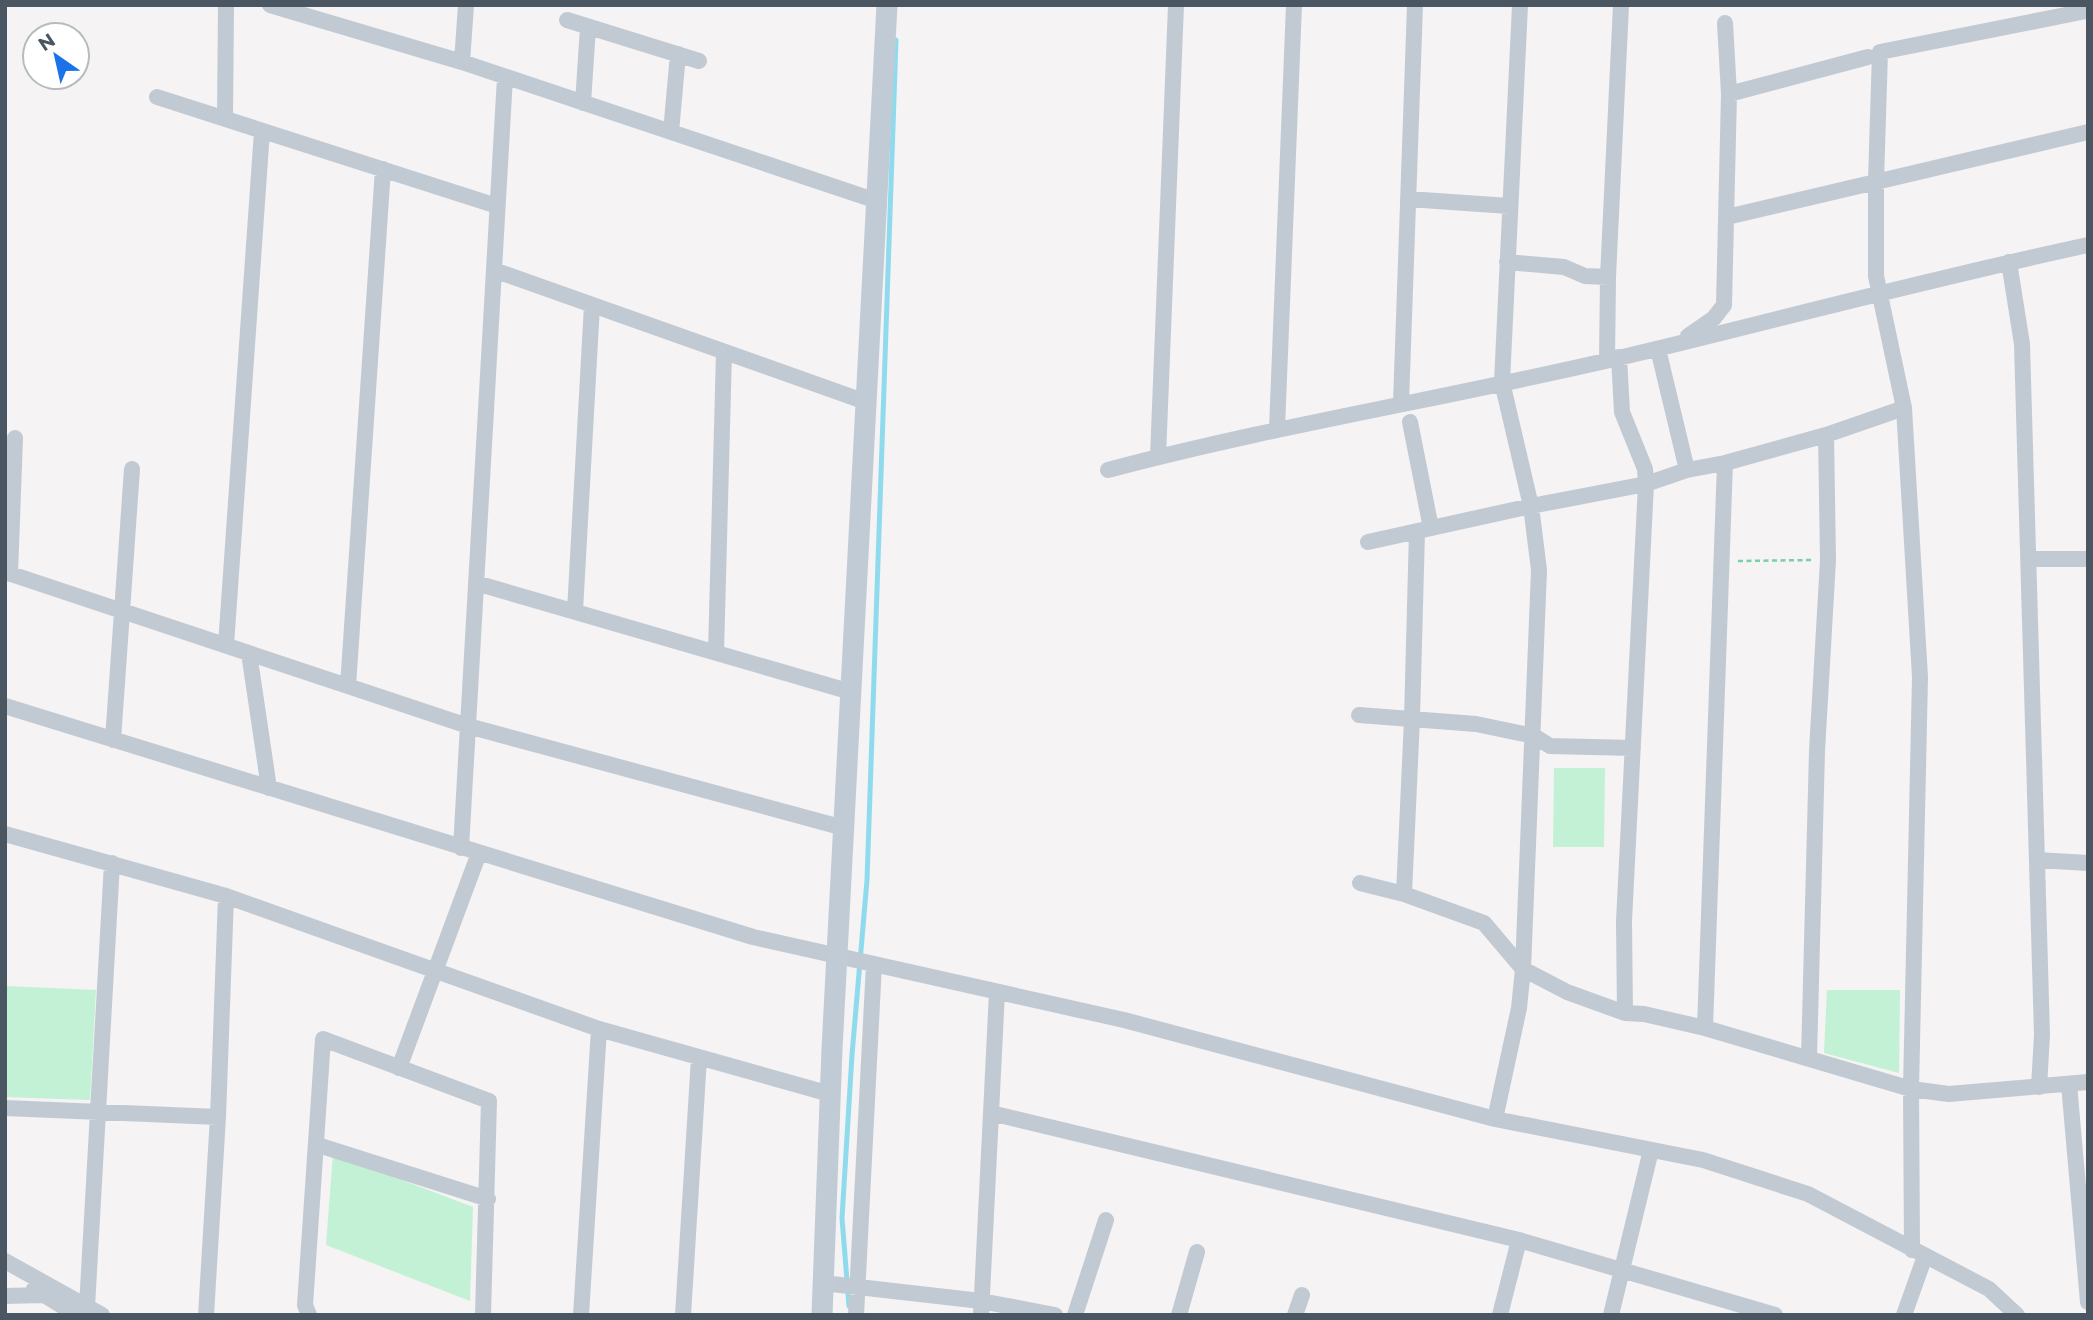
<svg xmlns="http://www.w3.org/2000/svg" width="2093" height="1320" font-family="Montserrat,sans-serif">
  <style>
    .green { fill: #c3f1d5 }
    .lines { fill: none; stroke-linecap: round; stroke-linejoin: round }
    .stream { stroke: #90daee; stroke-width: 5 }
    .path { stroke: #7ad0a6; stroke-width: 2.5; stroke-dasharray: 5 3.5; stroke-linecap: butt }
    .street { stroke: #c1cad2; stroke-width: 16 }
    .secondary { stroke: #c1cbd6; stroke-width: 21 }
  </style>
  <rect width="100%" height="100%" fill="#f5f3f3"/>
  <path class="green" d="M1554 768H1605L1604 847H1553Z
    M5 986 96 990 90 1100 5 1097Z
    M1827 990H1900L1899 1073 1824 1053Z
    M333 1154 473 1207 470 1301 326 1245Z"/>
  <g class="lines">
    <path class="stream" d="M849 1306 842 1218 852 1055 867 880 896 40"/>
    <path class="path" d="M1738 561 1812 560"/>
    <path class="street" d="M270 5 462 62 877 201
      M567 20 699 61
      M462 62 466 5
      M1729 94 1868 57
      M157 97 497 206
      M583 103 588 27
      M225 119 226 5
      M671 132 678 54
      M1408 199 1509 206
      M1727 217 2088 132
      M1507 262 1564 267 1585 276 1608 277
      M2009 262 2022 344 2042 1035 2039 1087
      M494 270 866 402
      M1688 336 1714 318 1724 305 1729 94 1725 23
      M1658 349 1687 470
      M1619 357 1622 412 1645 469 1646 484 1624 921 1625 1013
      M1607 360 1608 277 1621 5
      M1401 403 1415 5
      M1410 422 1431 528
      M1277 428 1294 5
      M1158 457 1176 5
      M1108 470C1289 422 1474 394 1656 349 1799 314 1943 276 2088 245
      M1368 542 1531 506 1646 484 1687 470 1725 463 1826 435 1904 408
      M2029 559H2088
      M5 572 468 726 844 828
      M10 574 15 438
      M476 583 851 692
      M575 611 592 305
      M226 645 262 131
      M249 653 269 788
      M716 653 724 352
      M348 686 383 169
      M5 706 753 937 1124 1020 1495 1119 1703 1160 1808 1194 1989 1289 2017 1315
      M1359 715 1476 724 1534 736 1550 746 1633 748
      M113 740 132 469
      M5 834 226 896 599 1029 830 1094
      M461 848 505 77
      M2037 860 2088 863
      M1360 883 1404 894 1484 923 1523 969 1567 992 1625 1013 1644 1014 1705 1028 1911 1089 1949 1094 2088 1082
      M1404 894 1412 719 1417 531
      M1705 1028 1725 463
      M1809 1058 1817 751 1828 560 1826 435
      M399 1068 479 853
      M2069 1084 2088 1302
      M5 1108 218 1117
      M991 1113 1519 1240 1775 1315
      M1495 1119 1519 1008 1523 969 1539 570 1531 506 1502 382 1520 5
      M318 1145 488 1199
      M1912 1250 1911 1089 1920 677 1904 408 1876 276V181L1880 52 2086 11
      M5 1261 102 1315
      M823 1283 981 1301 1055 1315
      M34 1289 77 1315
      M5 1296 44 1295
      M87 1307 112 863
      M206 1315 218 1117 226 896
      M309 1315 305 1305 323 1039 489 1101 483 1315
      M581 1315 599 1029
      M683 1315 699 1058
      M856 1315 874 964
      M981 1315 997 992
      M1075 1315 1106 1220
      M1179 1315 1197 1252
      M1295 1315 1302 1295
      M1500 1315 1519 1240
      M1611 1315 1651 1150
      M1904 1315 1925 1256"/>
    <path class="secondary" d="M822 1315 832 1049 887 5"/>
  </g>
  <rect width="2093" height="1320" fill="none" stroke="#4a5661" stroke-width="14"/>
  <g transform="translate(56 56) rotate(326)"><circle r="33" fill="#ffffff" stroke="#b7bbc0" stroke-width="2"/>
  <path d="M0-5L12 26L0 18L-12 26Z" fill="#1a73e8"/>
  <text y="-10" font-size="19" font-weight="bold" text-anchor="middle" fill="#4a5661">N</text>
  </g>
</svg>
